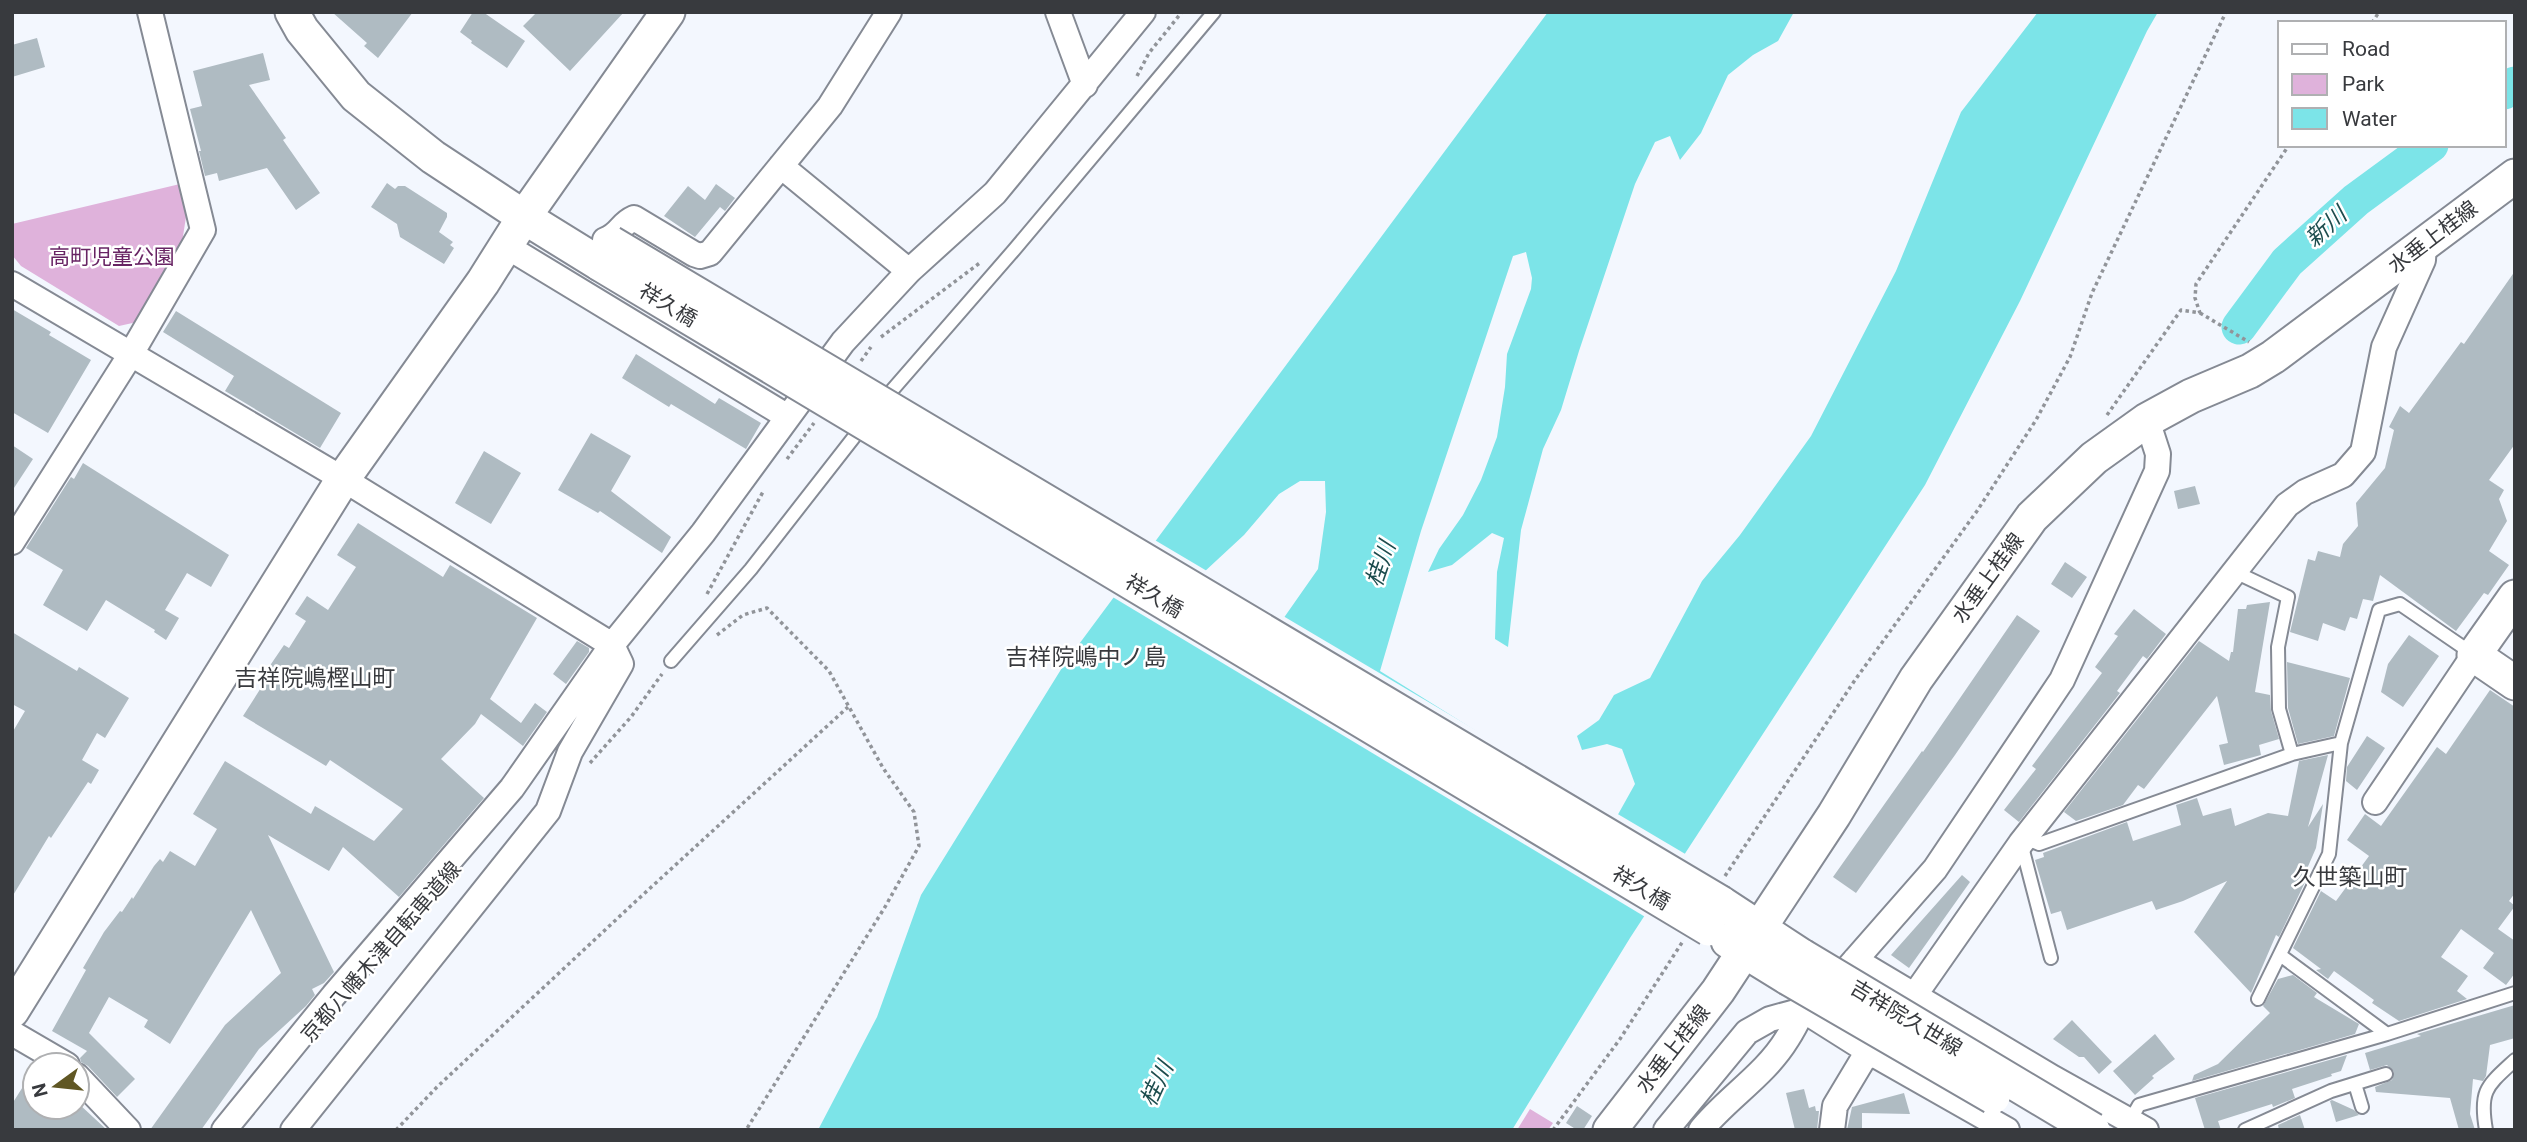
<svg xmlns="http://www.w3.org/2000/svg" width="2527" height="1142" font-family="Roboto,'Noto Sans JP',sans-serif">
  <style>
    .green { fill: #dfb2db }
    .water { fill: #7ce4e8; fill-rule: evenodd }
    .pier { fill: #f3f7fe }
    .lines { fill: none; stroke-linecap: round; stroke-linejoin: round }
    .river { stroke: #7ce4e8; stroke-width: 35 }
    .building { fill: #afbbc2 }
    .lane-casing { stroke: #858a94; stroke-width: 16 }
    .street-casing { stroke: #858a94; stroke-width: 28 }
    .secondary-casing { stroke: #858a94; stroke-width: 37 }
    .path { stroke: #919499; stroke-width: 3.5; stroke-dasharray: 3.5 3.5; stroke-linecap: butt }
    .lane { stroke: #fff; stroke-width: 12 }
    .street { stroke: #fff; stroke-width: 24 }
    .secondary { stroke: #fff; stroke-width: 33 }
    .secondary-bridge-casing { stroke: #858a94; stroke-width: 37; stroke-linecap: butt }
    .secondary-bridge { stroke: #fff; stroke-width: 33 }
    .labels { text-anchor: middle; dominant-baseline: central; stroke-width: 5; stroke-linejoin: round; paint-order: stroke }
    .street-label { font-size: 21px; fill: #383a3e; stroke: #fff }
    .park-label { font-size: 21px; fill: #682464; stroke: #fff }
    .water-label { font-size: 23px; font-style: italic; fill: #1d4d4e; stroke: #fff }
    .neighbourhood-label { font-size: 23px; fill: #383a3e; stroke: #fff }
  </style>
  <rect width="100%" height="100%" fill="#f3f7fe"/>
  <path class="green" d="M180 184 186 217 181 249 137 322 119 326 21 266 12 255V224Z
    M1530 1109 1553 1123 1548 1130H1517Z"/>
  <path class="water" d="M1548 12H1794L1778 41 1753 55 1728 75 1701 133 1680 160 1670 136 1655 142 1635 184 1579 351 1561 410 1543 449 1521 530 1508 647 1495 639 1497 572 1504 538 1492 533 1452 565 1428 572 1439 549 1463 515 1481 480 1497 437 1505 387 1507 354 1531 289 1532 278 1526 252 1513 256 1421 531 1380 671 1616 818 1635 784 1622 749 1607 744 1582 750 1577 736 1599 720 1614 695 1650 678 1702 581 1740 535 1811 436 1896 271 1961 112 2038 12H2158L2147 31 2020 301 1925 485 1630 938 1512 1130H818L877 1017 921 895 1065 663ZM1300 481H1325L1326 512 1318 569 1283 619 1203 573 1244 535 1279 494Z"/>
  <path class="pier" d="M1153 539 1687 855 1647 918 1111 596Z"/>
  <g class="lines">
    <path class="river" d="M2504 92 2515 84
      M2239 327 2287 262 2356 200 2431 145"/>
  </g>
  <path class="building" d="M332 12H413L378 58 364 46 367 43Z
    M473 12H483L525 41 507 68 471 43 472 41 460 32Z
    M540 12H624L570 71 523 26 536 13Z
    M37 38 45 67 12 77V45Z
    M263 53 270 80 249 85 286 138 283 140 320 193 296 210 267 168 219 181 217 173 205 176 199 151H201L190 109 202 106 193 71Z
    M387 183 395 189 398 186H405L447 213V217L439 232 453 242 450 245 454 248 444 264 400 237 397 224 371 207Z
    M716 184 735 198 725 211 720 207 695 237 664 216 688 186 705 200Z
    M2515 271V444L2489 480 2504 490 2499 499 2507 521 2489 551 2509 565 2488 595 2484 593 2456 631 2380 575 2373 601 2363 599 2357 619 2350 617 2345 631 2323 623 2318 641 2290 632 2308 559 2315 561 2318 551 2340 557 2343 544 2358 526 2356 503 2385 468 2394 430 2389 427 2400 406 2409 413 2461 342 2464 344Z
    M12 309 51 332 49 335 91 360 48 433 12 412Z
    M176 311 341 413 320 448 225 391 234 376 163 332Z
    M636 354 715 404 719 398 761 423 746 449 671 404 669 407 622 378Z
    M591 433 631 456 611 491 671 537 662 553 600 511 598 513 558 490Z
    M12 445 33 459 12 491Z
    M484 451 521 473 491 524 455 503Z
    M83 463 229 555 211 587 187 573 165 610 179 618 166 640 154 632 155 630 106 600 87 631 43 605 63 570 26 548 71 477 74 479Z
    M2195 486 2200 504 2178 509 2174 491Z
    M358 523 443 577 450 565 537 618 490 699 521 723 535 703 547 712 523 746 481 714 475 724 441 759 484 798 399 897 343 847 329 871 268 835 334 972 324 983 312 989 315 995 306 1006 259 1049 201 1130H150L225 1025 281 973 251 910 170 1044 144 1027 148 1020 109 997 89 1033 135 1079 117 1097 88 1066 81 1062 80 1058 87 1051 52 1031 86 970 83 968 104 932 120 911 122 912 132 897 133 899 154 866 160 859 163 862 170 851 195 866 217 829 193 814 225 761 311 814 315 806 374 841 403 809 330 760 326 766 243 716 273 669 269 667 284 645 289 648 306 621 295 614 307 596 328 610 356 567 337 555Z
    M2065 562 2087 577 2072 598 2051 584Z
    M2270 602 2255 692 2270 695 2271 711 2279 739 2259 745 2261 755 2224 765 2219 745 2228 743 2217 696 2144 789 2138 785 2123 805 2076 821 2064 812 2199 641 2229 661 2231 652H2233L2238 609H2246L2247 605Z
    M2134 609 2166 634 2147 659 2143 656 2117 691 2120 693 2019 822 2004 810 2036 769 2032 766 2102 673 2095 667 2118 636 2114 634Z
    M2017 615 2040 631 1955 755 1856 893 1833 877 1922 751 1923 752Z
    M12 632 77 671 79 667 129 698 105 738 97 733 82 760 99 770 91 784 88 782 51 838 49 836 12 897V733L25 711 12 704Z
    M2409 635 2439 656 2403 707 2381 692 2388 664Z
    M577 641 589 648V652L566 684 553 674Z
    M2287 662 2350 678 2334 736 2298 744 2288 708Z
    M2490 690 2515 707V893L2509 901 2515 906 2498 929 2515 941V973L2506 985 2483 968 2494 953 2461 929 2441 957 2468 976 2457 991 2467 999 2399 1021 2372 1003 2374 1000 2334 971 2328 979 2316 970 2321 969 2293 948 2321 891 2336 901 2369 856 2347 840 2365 814 2381 826 2437 747 2446 754Z
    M2367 736 2385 748 2357 790 2346 781 2347 767Z
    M2328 755 2308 827 2323 804 2316 848 2303 878 2306 880 2279 937 2276 935 2251 993 2194 932 2227 881 2183 901 2156 910 2152 901 2067 930 2061 911 2051 914 2035 860 2044 857 2043 853 2127 822 2133 841 2181 825 2176 805 2197 798 2203 816 2231 808 2235 826 2268 813 2288 816 2299 761Z
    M1962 875 1970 882 1909 968 1891 955Z
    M2293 975 2317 993 2314 997 2359 1024 2355 1034 2192 1081 2194 1075 2218 1064 2270 1013 2263 1006 2278 979Z
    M2515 1005V1038L2490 1045 2486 1076 2483 1081 2473 1079 2470 1114 2475 1130H2459L2450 1098 2376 1092 2375 1087 2392 1080 2394 1072 2387 1065 2370 1070 2365 1053 2421 1036 2417 1034Z
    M2072 1020 2112 1062 2099 1074 2084 1057H2079L2053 1039Z
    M2155 1034 2175 1059 2152 1076 2154 1078 2135 1095 2113 1071Z
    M2347 1055 2341 1071 2331 1074 2332 1076 2292 1089 2295 1098 2273 1107 2272 1104 2218 1121 2221 1130H2205L2195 1098Z
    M24 1085 35 1091V1107H61L73 1114 79 1104 107 1130H12V1104Z
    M1804 1089 1809 1108 1815 1106 1816 1111H1819L1817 1130H1795L1786 1093Z
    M1904 1093 1910 1114 1862 1113V1130H1847L1852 1107Z
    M2332 1100 2354 1110 2359 1115 2336 1122 2330 1101Z
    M1577 1106 1592 1116 1583 1130H1577L1566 1123Z
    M2300 1115 2305 1130H2279L2278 1125Z"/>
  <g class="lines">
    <defs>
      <path id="lane" d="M881 403 1014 250 1214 12
        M2235 572 2288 597 2278 647 2279 709 2292 754
        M671 661 751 569 865 423
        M2025 838 2039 844 2292 754 2341 743
        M2021 843 2051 958
        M2280 955 2387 1034
        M2258 999 2329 854 2341 743 2379 610 2400 604 2473 654
        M2355 1084 2362 1107
        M2130 1121 2139 1105 2387 1034 2515 993
        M2245 1130 2331 1091 2386 1074
        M2486 1130C2479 1090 2487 1086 2515 1060"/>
      <path id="street" d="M1058 12 1085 85
        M781 166 909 271
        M605 240C621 234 620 224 634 218L694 254 700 256 710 253 830 106 889 12
        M506 246 788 417
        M12 284 343 479 612 645 621 664 570 752 548 811 293 1130
        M12 542 131 354 203 230 150 12
        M2375 802 2474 655
        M1855 960 2053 1078 2146 1130
        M1914 996 2021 843 2287 505 2305 492 2343 475 2363 452 2384 347 2423 260 2424 244
        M12 1033 67 1065
        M77 1076 128 1130
        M224 1130 334 995 512 788 612 645 703 533 843 342 909 271 995 193 1143 12
        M1666 1130 1747 1032 1770 1019 1803 1010 1849 967 1935 869 2062 680 2157 471 2158 454 2147 420
        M1701 1130C1727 1098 1765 1075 1787 1039 1793 1030 1798 1020 1803 1010L1868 1051 2007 1130
        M1832 1130 1835 1106 1877 1036"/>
      <path id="secondary" d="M292 12 302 30 356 96 433 157 524 217 600 264
        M2515 597 2474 655 2515 683
        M1721 903 1802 956
        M1728 941 1788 978
        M12 1011 343 479 483 282 524 217 668 12
        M1610 1130 1718 991 1834 815 1916 679 2032 517 2094 458 2147 420 2191 396 2250 371 2273 357 2515 176"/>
    </defs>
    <use href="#lane" class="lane-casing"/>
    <use href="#street" class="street-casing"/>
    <use href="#secondary" class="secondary-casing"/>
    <path class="path" d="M2372 23 2379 12
      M1137 76 1149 53 1182 12
      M2200 313 2249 342
      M881 337 981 262
      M861 361 871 347
      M2107 415 2181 310 2200 313 2195 298 2196 284 2289 145
      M787 459 814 423
      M707 594 764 490
      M717 635 743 615 767 608 829 671 883 768 914 812 919 846 885 907 746 1130
      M590 763 631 717 662 674
      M1725 876 1855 680 1977 511 2036 420 2070 357 2092 293 2226 12
      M396 1130 437 1087 635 902 848 707
      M1553 1130 1620 1039 1683 941"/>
    <use href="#lane" class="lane"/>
    <use href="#street" class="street"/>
    <use href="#secondary" class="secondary"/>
    <defs>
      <path id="secondary-bridge" d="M611 243 1721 903
        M600 264 1709 929
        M1802 956 2093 1130
        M1788 978 1993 1097"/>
    </defs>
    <use href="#secondary-bridge" class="secondary-bridge-casing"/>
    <use href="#secondary-bridge" class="secondary-bridge"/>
  </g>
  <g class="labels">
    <g class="street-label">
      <text transform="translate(2433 237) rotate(-37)">水垂上桂線</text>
      <text transform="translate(668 305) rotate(31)">祥久橋</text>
      <text transform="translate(1988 578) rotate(-54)">水垂上桂線</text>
      <text transform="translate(1154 596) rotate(31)">祥久橋</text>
      <text transform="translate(1641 888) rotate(31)">祥久橋</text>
      <text transform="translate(381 952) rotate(-49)">京都八幡木津自転車道線</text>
      <text transform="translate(1906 1018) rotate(31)">吉祥院久世線</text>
      <text transform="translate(1673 1049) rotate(-52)">水垂上桂線</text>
    </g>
    <g class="park-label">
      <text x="112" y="257">高町児童公園</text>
    </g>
    <g class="water-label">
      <text transform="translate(2326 227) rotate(-42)">新川</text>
      <text transform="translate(1381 564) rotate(-71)">桂川</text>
      <text transform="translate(1157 1084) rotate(-65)">桂川</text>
    </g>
    <g class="neighbourhood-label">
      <text x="1086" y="657">吉祥院嶋中ノ島</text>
      <text x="315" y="678">吉祥院嶋樫山町</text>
      <text x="2350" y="877">久世築山町</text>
    </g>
  </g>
  <rect width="2527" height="1142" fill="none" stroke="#383a3e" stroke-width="28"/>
  <rect x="2278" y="21" width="228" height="126" fill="#ffffff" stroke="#afb0b2" stroke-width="2"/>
  <rect x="2292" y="44" width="35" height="10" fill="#ffffff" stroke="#afb0b2" stroke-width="2"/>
  <text x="2342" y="56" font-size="21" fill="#383a3e">Road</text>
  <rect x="2292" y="74" width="35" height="21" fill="#dfb2db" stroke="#afb0b2" stroke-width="2"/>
  <text x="2342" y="91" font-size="21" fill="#383a3e">Park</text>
  <rect x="2292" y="108" width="35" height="21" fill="#7ce4e8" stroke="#afb0b2" stroke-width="2"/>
  <text x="2342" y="126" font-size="21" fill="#383a3e">Water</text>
  <g transform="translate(56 1086) rotate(255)"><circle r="33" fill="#ffffff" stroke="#afb0b2" stroke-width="2"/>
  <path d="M0-5L12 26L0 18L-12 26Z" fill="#605724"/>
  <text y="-10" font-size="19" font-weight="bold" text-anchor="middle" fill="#383a3e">N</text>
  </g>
</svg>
